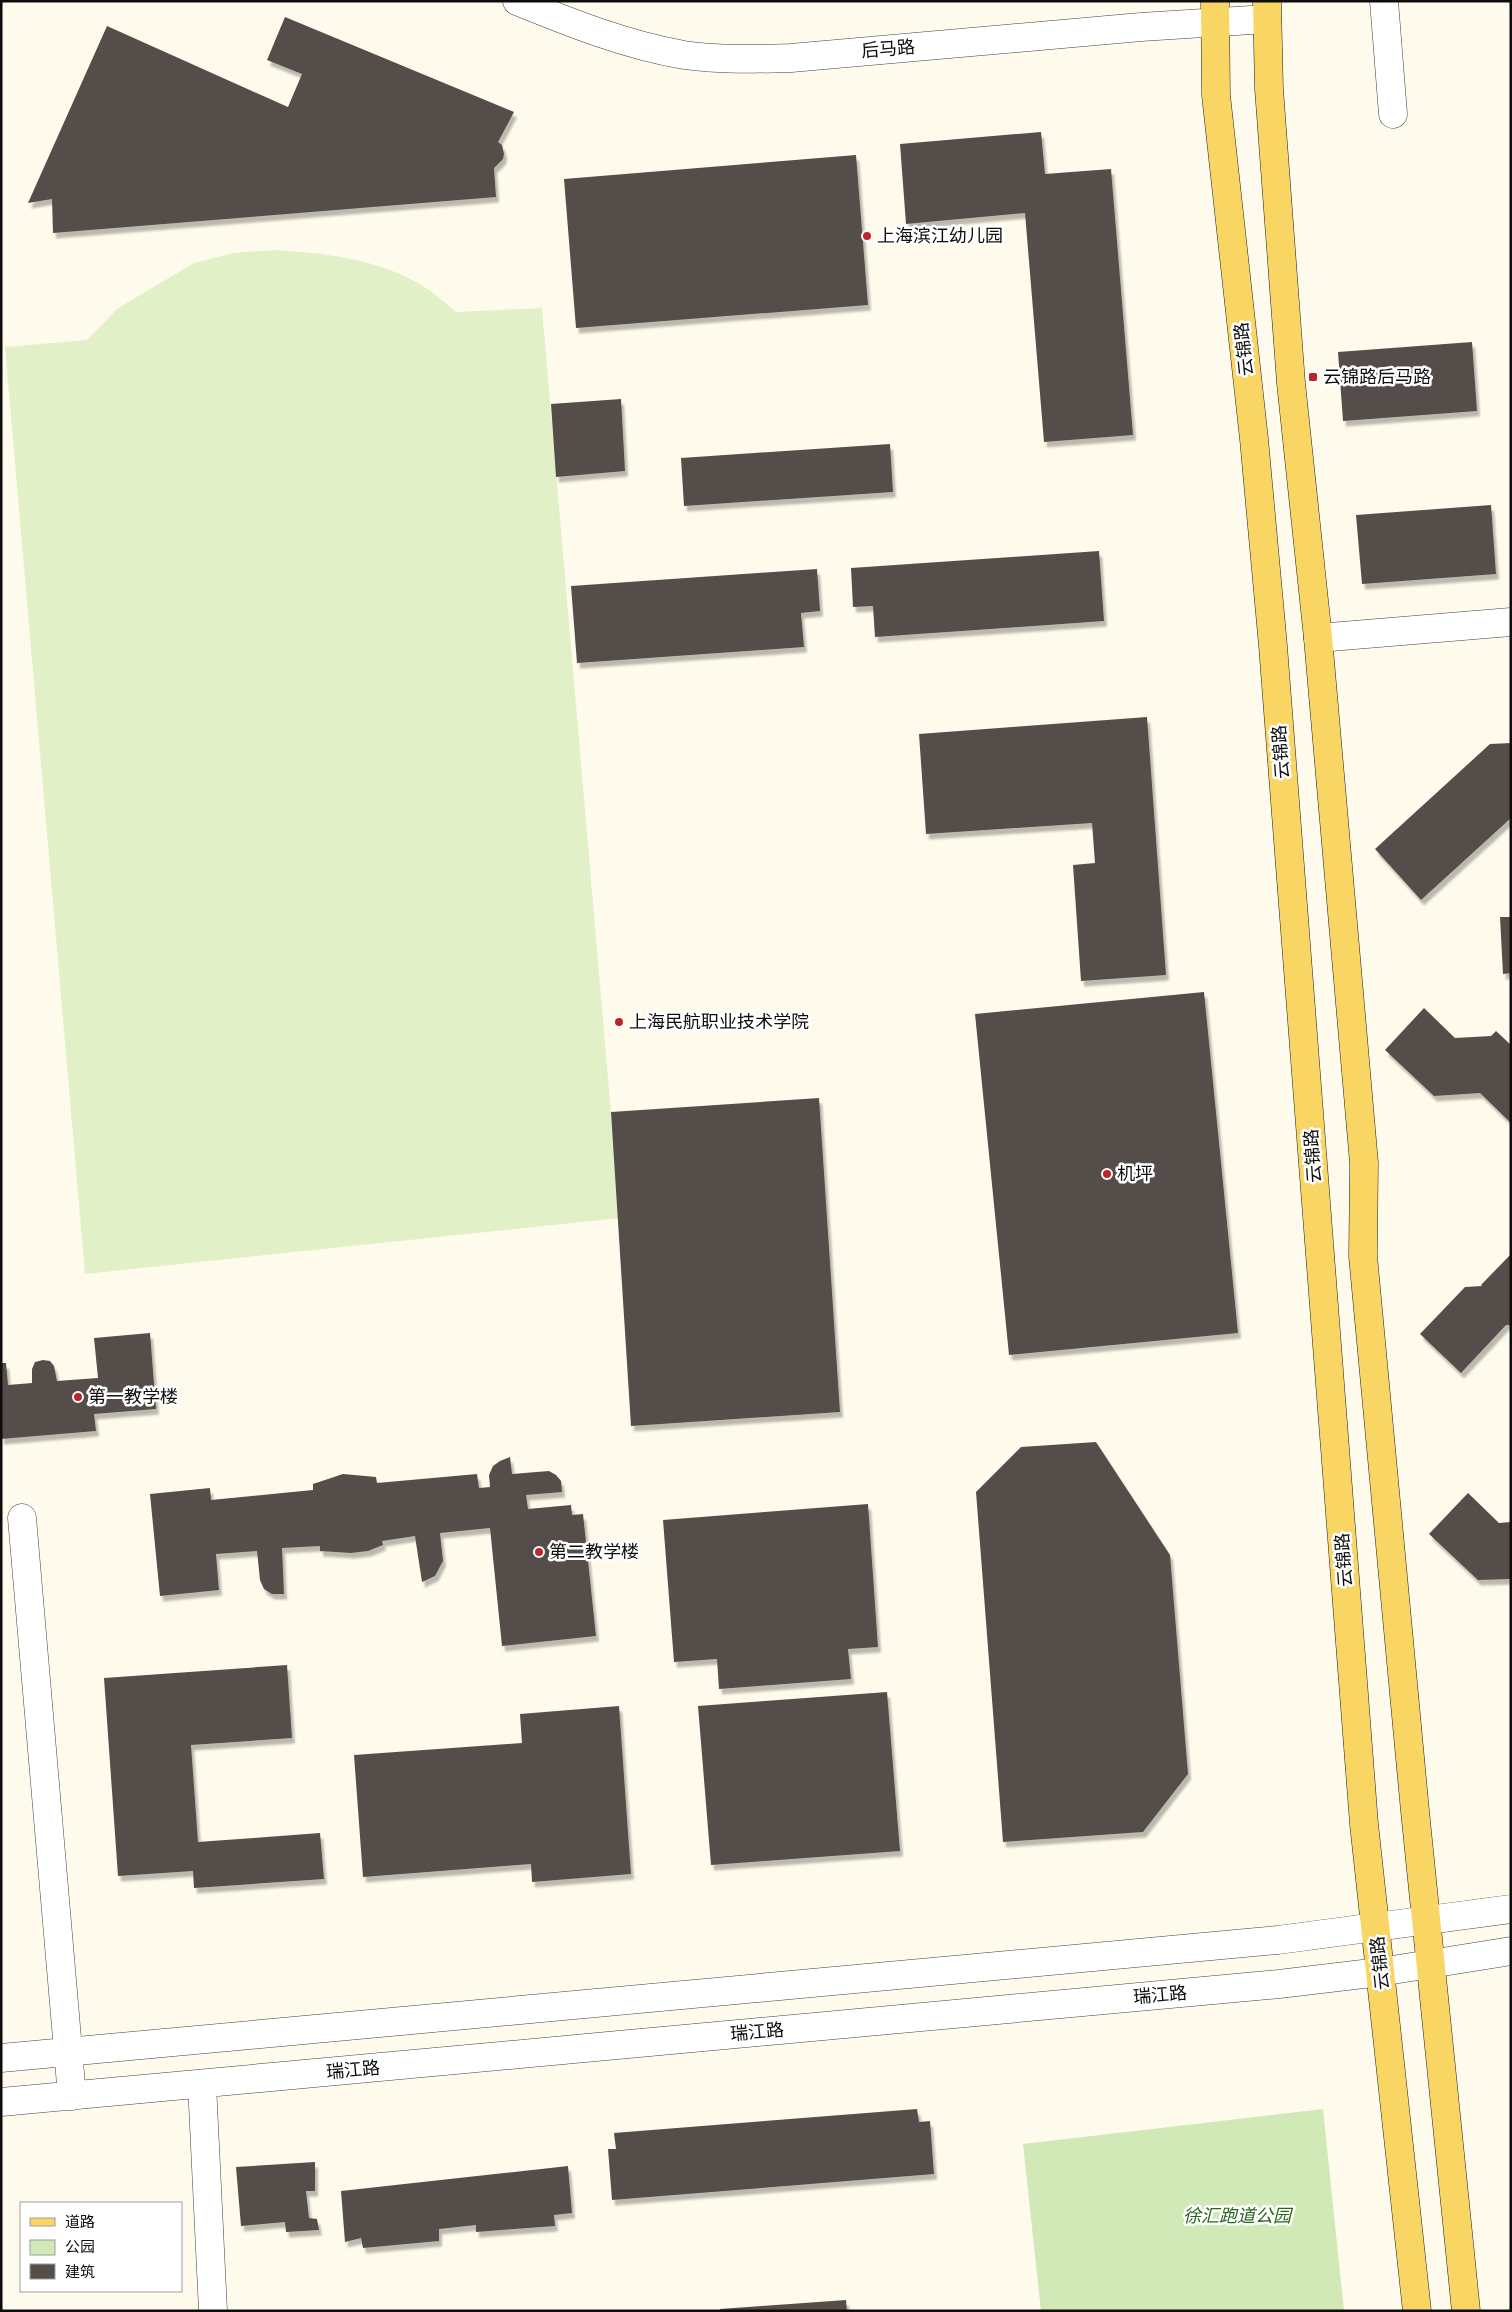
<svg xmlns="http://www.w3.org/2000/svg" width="1512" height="2312" font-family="Bitter,'Noto Sans SC',serif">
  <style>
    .green { fill: #d0e9b6 }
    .pitch { fill: #e2f0c8 }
    .building { fill: #554e49; filter: url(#shadow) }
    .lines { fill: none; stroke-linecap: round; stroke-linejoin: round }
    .minor-casing { stroke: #404040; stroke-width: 29 }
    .major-casing { stroke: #1e1e1e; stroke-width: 29 }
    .minor { stroke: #fff; stroke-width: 28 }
    .major { stroke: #f9d563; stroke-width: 28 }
    .poi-dot { fill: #bd252b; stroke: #fff; stroke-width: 2 }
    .labels { text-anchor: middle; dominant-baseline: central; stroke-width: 5; stroke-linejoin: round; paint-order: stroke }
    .street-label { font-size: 18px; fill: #0d0d0d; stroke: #fff }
    .poi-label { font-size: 18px; fill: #0d0d0d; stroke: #fff; text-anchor: start }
    .park-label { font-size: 18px; font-style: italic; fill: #2b641d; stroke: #fff }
  </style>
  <defs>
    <filter id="shadow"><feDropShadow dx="3" dy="5.5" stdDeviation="1" flood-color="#0004"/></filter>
  </defs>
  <rect width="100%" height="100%" fill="#fffbec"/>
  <path class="green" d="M1323 2109 1344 2311H1041L1023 2144Z"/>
  <path class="pitch" d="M274 250C326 253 381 259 426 288 437 295 446 304 456 312L542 308 620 1218 85 1274 5 347 87 340 118 308 194 263 233 253Z"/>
  <path class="building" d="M285 17 514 112 498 142 502 145 504 154 503 159 494 168 496 197 53 233 52 199 28 203 107 26 288 107 302 74 267 60Z
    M1041 132 1045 174 1111 169 1133 435 1044 442 1025 213 906 224 900 144Z
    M856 155 868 305 576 328 564 179Z
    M1472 342 1477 411 1343 421 1338 352Z
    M621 399 625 471 556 477 551 404Z
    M890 444 893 492 684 506 681 458Z
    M1491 505 1496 574 1362 584 1356 515Z
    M1099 551 1104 621 875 637 873 606 853 607 851 568Z
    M817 569 820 611 801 613 804 647 577 663 571 586Z
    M1147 717 1166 975 1081 981 1073 865 1095 863 1092 823 926 834 919 734Z
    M1511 743V818L1421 900 1375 849 1490 744Z
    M1500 917H1511V973L1503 974Z
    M1204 992 1238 1333 1009 1355 975 1014Z
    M1424 1008 1455 1038 1491 1036 1496 1031 1511 1045V1123L1480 1093 1434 1096 1385 1050Z
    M819 1098 840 1412 631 1426 611 1112Z
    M1511 1254V1325H1506L1461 1373 1420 1334 1465 1287 1482 1286 1481 1285Z
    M150 1333 156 1409 94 1414 96 1431 1 1439V1363H6L8 1385 32 1383V1369L35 1362 43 1360 50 1361 54 1366 57 1381 98 1378 94 1338Z
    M1096 1442 1170 1555 1188 1774 1143 1832 1003 1842 976 1492 1021 1447Z
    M510 1457 512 1474 549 1471 556 1475 561 1481 562 1492 526 1495 528 1509 571 1505 572 1515 583 1514 596 1636 502 1646 490 1528 440 1533 443 1561 435 1576 422 1582 415 1536 382 1541 383 1545 368 1551 351 1553 320 1551V1546L282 1548 284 1594H272L264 1589 260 1580 257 1551 216 1554 219 1590 160 1596 150 1494 210 1488 211 1500 313 1490V1484L343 1474 376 1477 377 1483 477 1474 479 1488 490 1487 489 1475 493 1466 500 1461Z
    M1468 1493 1499 1523 1511 1522V1579L1478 1580 1429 1534Z
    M868 1504 878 1647 848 1649 851 1679 719 1689 717 1659 674 1662 663 1520Z
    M287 1665 292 1738 191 1745 198 1842 320 1833 324 1879 194 1888 193 1871 118 1876 104 1678Z
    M887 1692 900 1851 711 1865 698 1706Z
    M619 1706 631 1874 532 1882 531 1864 363 1877 354 1755 522 1743 520 1714Z
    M917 2109 919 2122 930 2121 934 2174 612 2200 608 2149H616L614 2133Z
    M315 2162V2191H306L309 2218 317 2219 319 2230 286 2232 285 2222 241 2226 236 2167Z
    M568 2166 572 2213 554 2215 555 2226 476 2232V2225L439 2229V2241L363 2248 361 2238 345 2242 341 2191Z
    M846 2300 847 2311H720V2309Z"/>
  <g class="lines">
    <defs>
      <path id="minor" d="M517 1C571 23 626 45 684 55 719 60 755 59 791 58L1141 27 1267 19
        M1384 1 1393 114
        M1318 638 1511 622
        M22 1518 72 2096
        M1 2058 1278 1940 1511 1909
        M202 2084 213 2311
        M1 2102 1279 1984 1380 1972 1511 1951"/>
      <path id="major" d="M1215 1 1216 95 1254 439 1273 646 1364 1824 1417 2311
        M1267 1 1269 89 1291 383 1318 638 1364 1163 1363 1256 1415 1811 1466 2311"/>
    </defs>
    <use href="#minor" class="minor-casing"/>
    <use href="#major" class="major-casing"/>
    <use href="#minor" class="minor"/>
    <use href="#major" class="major"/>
  </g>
  <g class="poi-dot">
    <circle cx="867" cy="236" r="5"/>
    <rect x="1308" y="372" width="10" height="10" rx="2.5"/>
    <circle cx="619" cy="1022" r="5"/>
    <circle cx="1107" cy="1174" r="5"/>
    <circle cx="78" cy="1397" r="5"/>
    <circle cx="539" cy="1552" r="5"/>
  </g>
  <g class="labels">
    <g class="street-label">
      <text transform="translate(888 49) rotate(-5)">后马路</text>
      <text transform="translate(1244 349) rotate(-96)">云锦路</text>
      <text transform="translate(1281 752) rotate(-94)">云锦路</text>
      <text transform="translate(1313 1156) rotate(-94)">云锦路</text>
      <text transform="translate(1344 1560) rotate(-94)">云锦路</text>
      <text transform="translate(1380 1963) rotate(-96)">云锦路</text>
      <text transform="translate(1160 1995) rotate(-5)">瑞江路</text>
      <text transform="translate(757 2032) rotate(-5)">瑞江路</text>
      <text transform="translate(353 2070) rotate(-5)">瑞江路</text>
    </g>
    <g class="poi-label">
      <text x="877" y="236">上海滨江幼儿园</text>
      <text x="1323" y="377">云锦路后马路</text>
      <text x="629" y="1022">上海民航职业技术学院</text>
      <text x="1117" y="1174">机坪</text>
      <text x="88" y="1397">第一教学楼</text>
      <text x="549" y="1552">第二教学楼</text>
    </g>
    <g class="park-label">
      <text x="1237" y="2216">徐汇跑道公园</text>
    </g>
  </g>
  <rect width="1512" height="2312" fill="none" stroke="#0d0d0d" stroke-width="5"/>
  <rect x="20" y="2202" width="162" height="90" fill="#ffffff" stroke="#9e9e9e"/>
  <rect x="30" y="2218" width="25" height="8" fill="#f9d563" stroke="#9e9e9e"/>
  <text x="65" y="2227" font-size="15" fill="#0d0d0d">道路</text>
  <rect x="30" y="2240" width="25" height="15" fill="#d0e9b6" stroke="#9e9e9e"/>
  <text x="65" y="2252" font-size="15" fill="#0d0d0d">公园</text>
  <rect x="30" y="2264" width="25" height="15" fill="#554e49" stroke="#9e9e9e"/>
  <text x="65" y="2277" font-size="15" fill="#0d0d0d">建筑</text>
</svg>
